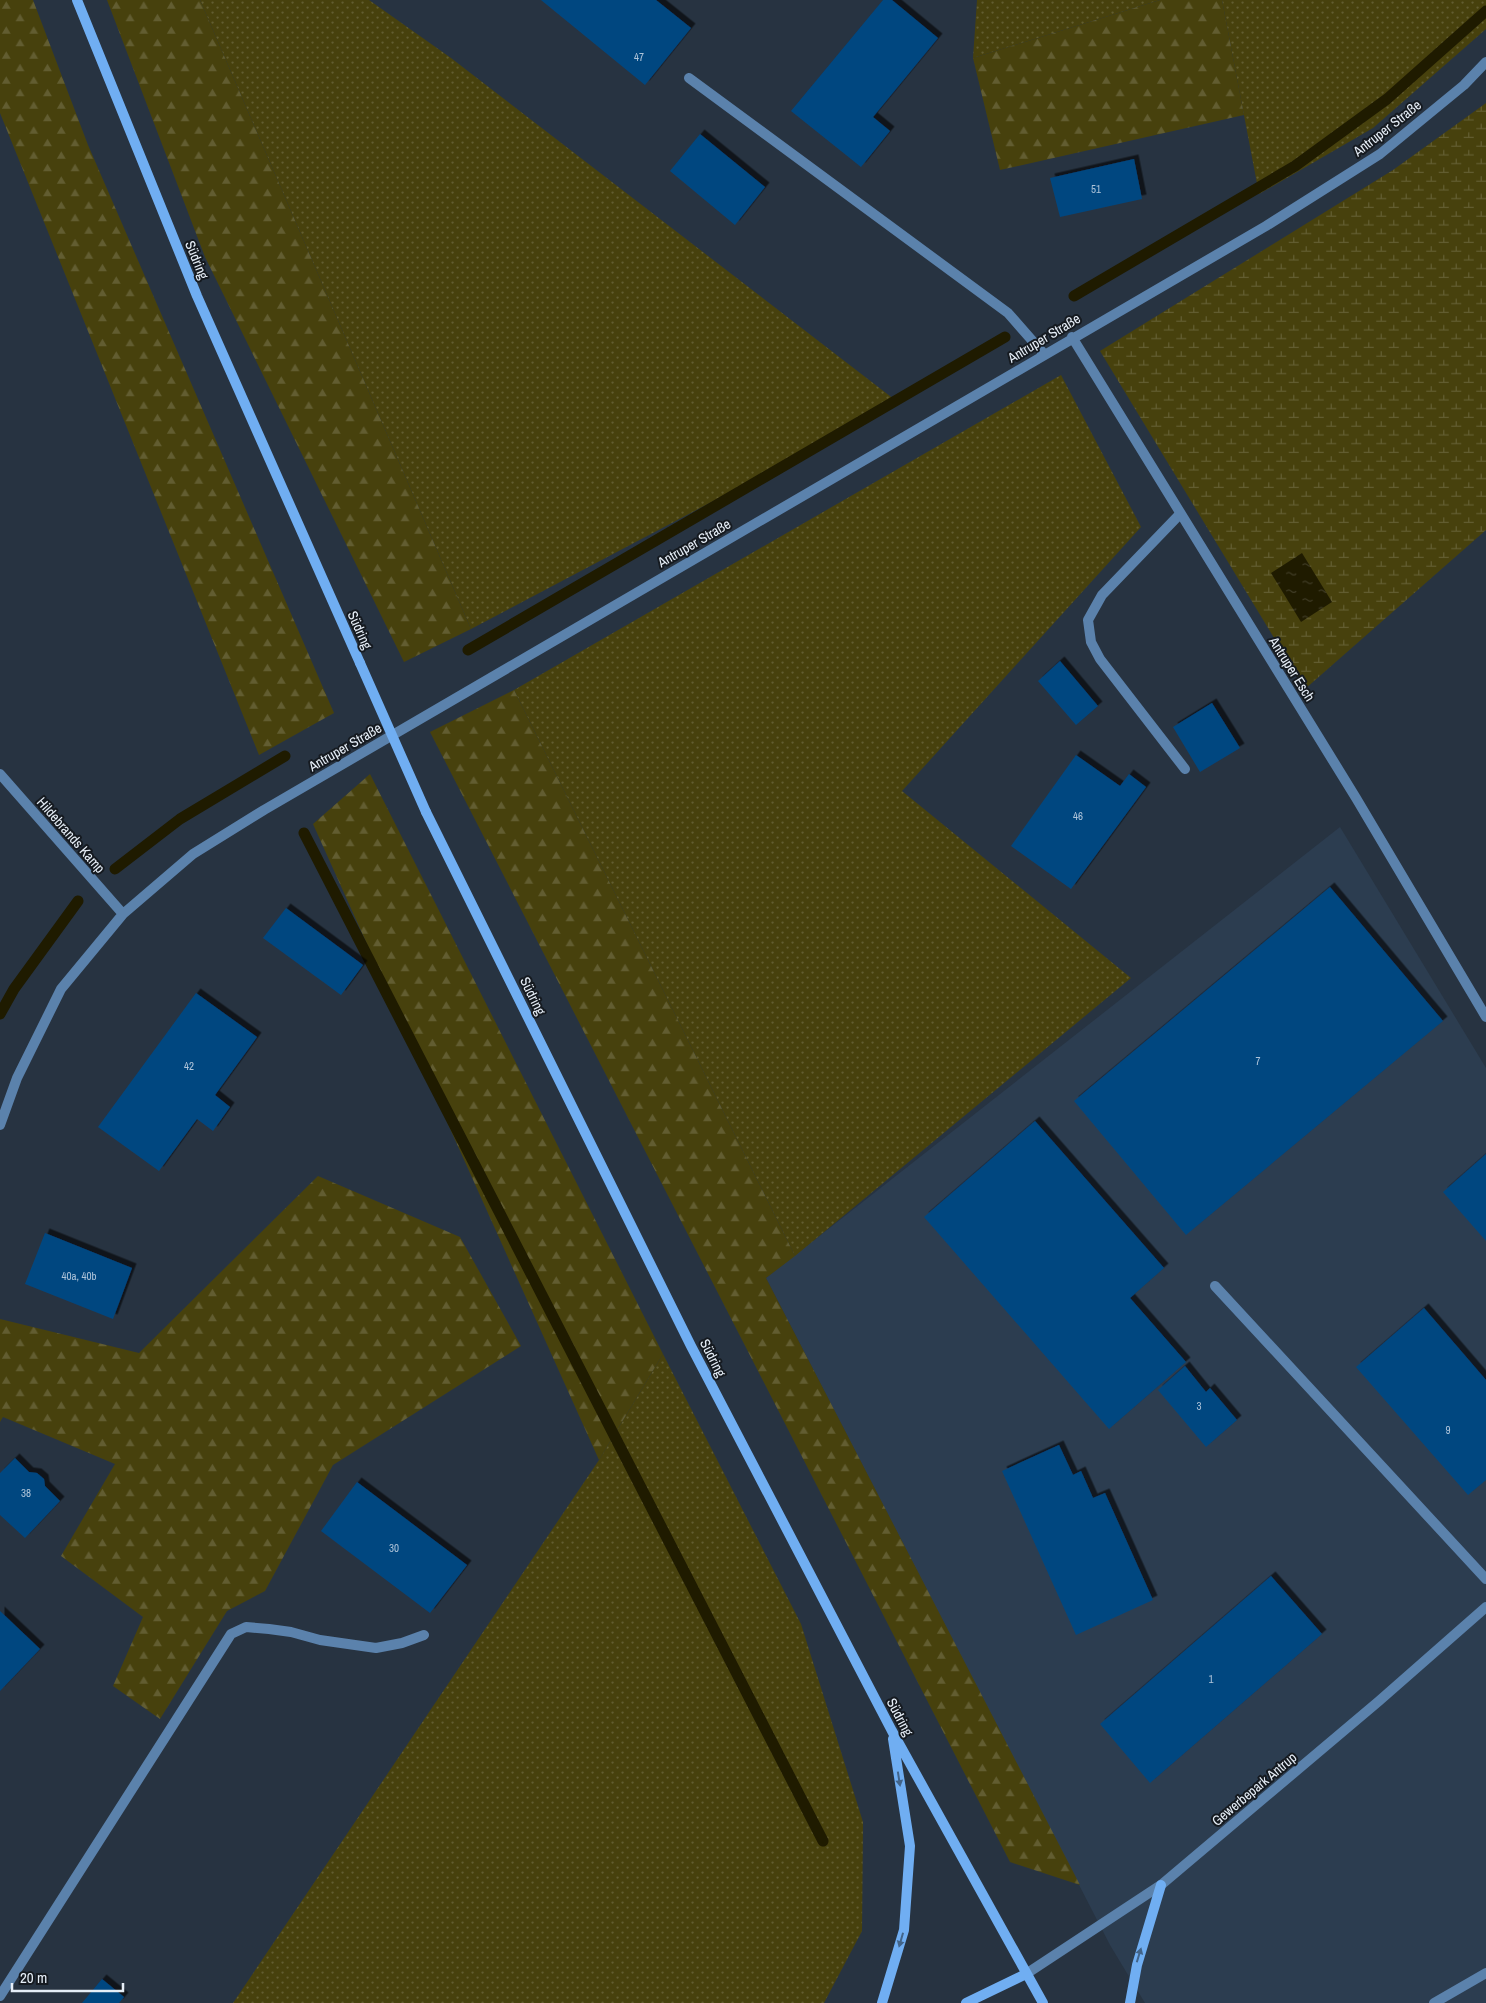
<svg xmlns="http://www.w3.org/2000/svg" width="1486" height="2003" font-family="'Archivo Narrow',sans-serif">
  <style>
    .built { fill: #2c3d50 }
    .grass { fill: url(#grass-dots) }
    .forest { fill: url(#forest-firs) }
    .wetland { fill: url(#wetland-marsh) }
    .water { fill: url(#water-ripples) }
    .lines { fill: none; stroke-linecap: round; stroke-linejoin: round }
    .stream { stroke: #1f1b00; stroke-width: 11 }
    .building { fill: #044780; filter: url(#shadow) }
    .lane { stroke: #5b82ac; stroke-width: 10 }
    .street { stroke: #5b82ac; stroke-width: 10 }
    .secondary { stroke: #70aef2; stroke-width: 10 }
    .secondary-bridge { stroke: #70aef2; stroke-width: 10 }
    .oneway { fill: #426489 }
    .labels { text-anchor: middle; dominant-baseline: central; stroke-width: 4; stroke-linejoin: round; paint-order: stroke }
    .number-label { font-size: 11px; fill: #aec4d9 }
    .street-label { font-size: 14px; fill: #e6eef7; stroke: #151a20 }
  </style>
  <defs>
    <pattern id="grass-dots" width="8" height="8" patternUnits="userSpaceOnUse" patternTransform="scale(1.25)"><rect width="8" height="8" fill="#47410d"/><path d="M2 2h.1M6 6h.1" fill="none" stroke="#625d31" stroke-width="1.8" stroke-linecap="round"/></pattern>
    <pattern id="forest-firs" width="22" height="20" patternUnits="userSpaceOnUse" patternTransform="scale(1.25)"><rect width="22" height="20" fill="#47410d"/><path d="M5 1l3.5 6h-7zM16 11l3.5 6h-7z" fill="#625d31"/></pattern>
    <pattern id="wetland-marsh" width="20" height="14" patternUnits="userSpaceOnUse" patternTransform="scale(1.25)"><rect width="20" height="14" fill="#47410d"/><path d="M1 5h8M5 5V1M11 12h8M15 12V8" fill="none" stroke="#625d31"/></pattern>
    <pattern id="water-ripples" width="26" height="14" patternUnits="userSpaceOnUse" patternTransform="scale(1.25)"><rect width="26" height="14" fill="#1f1b00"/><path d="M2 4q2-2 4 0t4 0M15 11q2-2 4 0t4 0" fill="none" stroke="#403c26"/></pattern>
    <filter id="shadow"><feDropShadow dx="4.5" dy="-4.5" stdDeviation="0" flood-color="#0009"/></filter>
  </defs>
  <rect width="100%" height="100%" fill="#273341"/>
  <path class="built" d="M1340 827 1486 1068V2003H1145L1110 1945 766 1278Z"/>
  <path class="grass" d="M200 0H369L451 58 899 403 471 629Z
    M977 0H1160L973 58Z
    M1222 0H1486V29L1373 128 1259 194Z
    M1061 375 1141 527 902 791 1131 978 795 1256 514 690Z
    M663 1354 801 1624 863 1822 862 1931 824 2003H233L599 1460Z"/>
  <path class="forest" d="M0 0H33L88 145 334 713 259 755 0 113Z
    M107 0H200L471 629 404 662 205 257Z
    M1160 0H1222L1244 115 1000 170 973 58Z
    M514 690 795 1256 766 1278 1080 1885 1010 1862 430 732Z
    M370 774 663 1354 599 1460 313 824Z
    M318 1176 460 1237 521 1346 333 1465 265 1591 227 1611 160 1719 113 1686 143 1617 61 1556 115 1464 3 1417 0 1422V1319L139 1353Z"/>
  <path class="wetland" d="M1486 103V530L1305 689 1100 351 1393 170Z"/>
  <path class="water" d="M1302 553 1332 602 1301 622 1271 573Z"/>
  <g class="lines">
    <path class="stream" d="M1074 296 1295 166 1387 99 1486 11
      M468 650 1005 337
      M304 833 823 1841
      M115 869 180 819 285 756
      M0 1014 14 989 78 901"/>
  </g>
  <path class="building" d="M541 0H656L691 28 645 85Z
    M883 0H892L938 38 873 117 890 131 861 167 791 111Z
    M700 134 765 187 735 225 670 171Z
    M1134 159 1142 199 1060 217 1050 178Z
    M1060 661 1098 706 1076 725 1038 681Z
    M1212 703 1240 748 1200 772 1173 727Z
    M1076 755 1120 786 1129 774 1146 787 1071 889 1011 846Z
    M1330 887 1443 1021 1186 1235 1074 1101Z
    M286 908 363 965 341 995 263 938Z
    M196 993 257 1037 215 1095 230 1107 213 1131 197 1119 159 1171 98 1127Z
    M1035 1121 1164 1268 1130 1298 1186 1362 1109 1429 924 1217Z
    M1486 1154V1241L1443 1192Z
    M45 1233 132 1268 113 1319 25 1284Z
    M1424 1308 1486 1380V1480L1468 1495 1356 1367Z
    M1185 1366 1206 1392 1210 1388 1237 1420 1206 1447 1158 1390Z
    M1059 1445 1073 1475 1081 1471 1093 1498 1105 1493 1153 1600 1076 1635 1002 1471Z
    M15 1458 29 1472 37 1473 44 1479 45 1486 60 1501 25 1538 0 1515V1473Z
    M357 1482 467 1565 430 1613 321 1531Z
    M1271 1576 1322 1634 1150 1783 1100 1724Z
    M0 1611 40 1649 0 1691Z
    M102 1979 124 1997 119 2003H82Z"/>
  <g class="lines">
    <path class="lane" d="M689 78 1008 313 1044 354
      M1180 514 1102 595 1088 620 1091 642 1100 659 1185 769
      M1215 1286 1486 1579
      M0 1996 231 1634 246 1627 269 1629 291 1632 320 1640 376 1648 402 1643 424 1635
      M1434 2003 1486 1973"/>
    <path class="street" d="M1072 337 1356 798 1486 1017
      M0 774 123 914
      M0 1125 17 1078 61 989 123 914 193 854 264 810 1266 226 1380 154 1464 85 1486 62
      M1026 1974 1161 1885 1379 1701 1486 1607"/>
    <path class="secondary" d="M77 0 197 296 360 663
      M426 812 691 1346 892 1731 1043 2003
      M882 2003 904 1930 910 1846 893 1739
      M966 2003 1026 1974
      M1130 2003 1137 1965 1161 1885"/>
    <path class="secondary-bridge" d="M360 663 426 812"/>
  </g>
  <defs><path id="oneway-solid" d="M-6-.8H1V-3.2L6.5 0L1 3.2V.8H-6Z" transform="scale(1.25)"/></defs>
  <g class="oneway">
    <use href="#oneway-solid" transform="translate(899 1779) rotate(81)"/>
    <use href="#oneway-solid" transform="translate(901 1940) rotate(106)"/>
    <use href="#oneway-solid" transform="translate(1139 1955) rotate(-73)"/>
  </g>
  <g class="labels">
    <g class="number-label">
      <text x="639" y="57">47</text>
      <text x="1096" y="189">51</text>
      <text x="1078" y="816">46</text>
      <text x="1258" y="1061">7</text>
      <text x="189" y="1066">42</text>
      <text x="79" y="1276">40a, 40b</text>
      <text x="1199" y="1406">3</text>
      <text x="1448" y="1430">9</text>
      <text x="26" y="1493">38</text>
      <text x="394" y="1548">30</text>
      <text x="1211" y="1679">1</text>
    </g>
    <g class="street-label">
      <text transform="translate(1387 128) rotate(-38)">Antruper Straße</text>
      <text transform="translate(197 260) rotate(68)">Südring</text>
      <text transform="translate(1044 338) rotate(-31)">Antruper Straße</text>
      <text transform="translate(694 543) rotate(-30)">Antruper Straße</text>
      <text transform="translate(360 630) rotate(66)">Südring</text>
      <text transform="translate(1292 669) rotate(58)">Antruper Esch</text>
      <text transform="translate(345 747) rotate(-30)">Antruper Straße</text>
      <text transform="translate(71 835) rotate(49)">Hildebrands Kamp</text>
      <text transform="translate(533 996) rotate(64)">Südring</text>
      <text transform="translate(713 1358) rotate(63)">Südring</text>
      <text transform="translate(900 1717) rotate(62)">Südring</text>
      <text transform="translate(1254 1789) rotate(-40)">Gewerbepark Antrup</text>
    </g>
  </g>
  <path d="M12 1983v8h111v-8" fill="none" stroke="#e6eef7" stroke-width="2.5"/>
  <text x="20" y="1983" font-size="15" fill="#e6eef7" stroke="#151a20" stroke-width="4" paint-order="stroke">20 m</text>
</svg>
